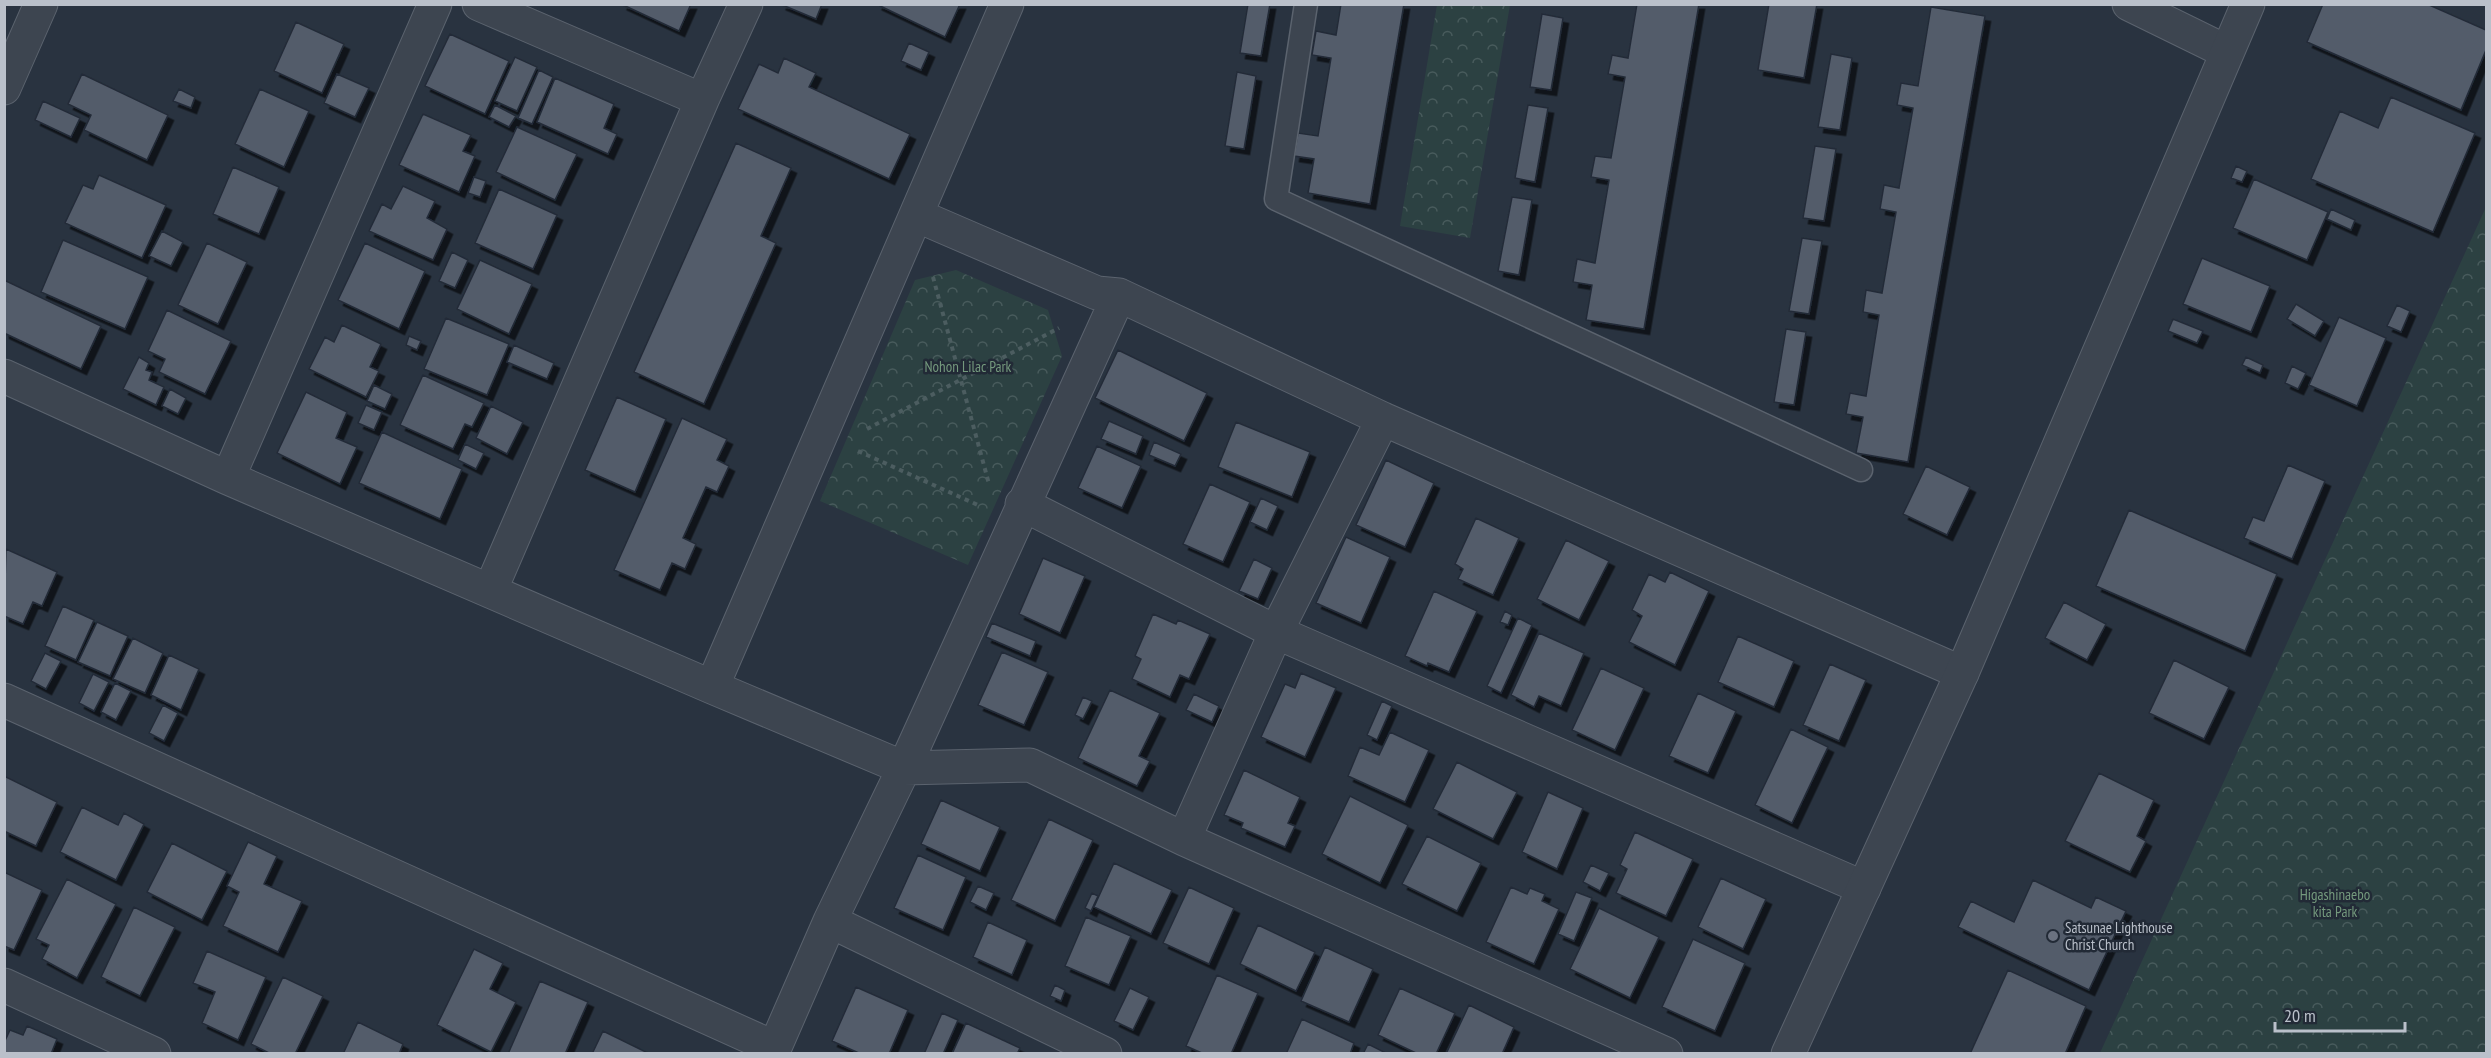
<svg xmlns="http://www.w3.org/2000/svg" width="2491" height="1058" font-family="'PT Sans Narrow',sans-serif">
  <style>
    .park { fill: url(#park-crowns) }
    .building { fill: #535c6b; stroke: #242c38; stroke-width: 1.5; filter: url(#shadow) }
    .lines { fill: none; stroke-linecap: round; stroke-linejoin: round }
    .service-casing { stroke: #5b636e; stroke-width: 25 }
    .minor-casing { stroke: #5b636e; stroke-width: 35 }
    .tertiary-casing { stroke: #5b636e; stroke-width: 35 }
    .path { stroke: #4c5d60; stroke-width: 4; stroke-dasharray: 4.5 4.5; stroke-linecap: butt }
    .service { stroke: #3d4550; stroke-width: 22 }
    .minor { stroke: #3d4550; stroke-width: 33 }
    .tertiary { stroke: #3d4550; stroke-width: 33 }
    .worship-dot { fill: #6b7280; stroke: #222a36; stroke-width: 2 }
    .labels { text-anchor: middle; dominant-baseline: central; stroke-width: 5; stroke-linejoin: round; paint-order: stroke }
    .park-label { font-size: 15px; fill: #74997d; stroke: #222a36 }
    .poi-label { font-size: 15px; fill: #bac0ca; stroke: #222a36; text-anchor: start }
  </style>
  <defs>
    <pattern id="park-crowns" width="20" height="18" patternUnits="userSpaceOnUse" patternTransform="scale(1.5)"><rect width="20" height="18" fill="#2c4142"/><path d="M2 6a3 3 0 1 1 6 0M12 15a3 3 0 1 1 6 0" fill="none" stroke="#485b5c"/></pattern>
    <filter id="shadow"><feDropShadow dx="5.5" dy="5.5" stdDeviation="0" flood-color="#0009"/></filter>
  </defs>
  <rect width="100%" height="100%" fill="#293340"/>
  <path class="park" d="M1437 5H1510L1470 238 1400 226Z
    M2486 207V1053H2100Z
    M956 270 1048 310 1062 356 968 565 820 501 915 280Z"/>
  <path class="building" d="M621 4H691L679 31Z
    M780 4H822L816 19Z
    M876 4H960L945 37Z
    M1248 4H1270L1261 56 1240 53Z
    M1341 4H1404L1370 204 1308 193 1314 159 1294 156 1298 133 1318 136 1331 58 1312 55 1316 31 1336 35Z
    M1637 4H1699L1644 329 1586 320 1592 285 1573 282 1577 259 1595 263 1609 180 1591 177 1595 156 1611 158 1625 77 1608 74 1612 55 1628 58Z
    M1769 4H1817L1804 78 1758 70Z
    M2323 4H2427L2486 30V50L2461 110 2307 42Z
    M1931 7 1985 16 1908 462 1856 453 1863 417 1846 414 1850 393 1866 396 1879 315 1863 312 1866 290 1882 293 1896 212 1880 209 1884 185 1899 188 1913 108 1897 105 1901 83 1918 86Z
    M1542 14 1563 18 1551 90 1530 87Z
    M296 22 344 44 322 93 274 71Z
    M450 34 509 61 485 114 425 86Z
    M909 43 929 52 921 70 901 61Z
    M1831 54 1852 58 1840 130 1818 127Z
    M515 57 537 67 517 111 495 101Z
    M784 58 816 73 809 87 910 134 889 179 738 109 759 64 778 73Z
    M539 70 553 77 532 124 518 118Z
    M1237 72 1256 76 1244 149 1225 146Z
    M82 74 168 115 147 160 84 130 91 115 68 104Z
    M337 74 369 88 355 117 324 103Z
    M555 78 614 104 604 128 617 134 608 154 537 122Z
    M179 89 195 97 191 108 173 101Z
    M260 89 309 111 284 167 235 144Z
    M2391 97 2475 133 2433 232 2311 179 2340 111 2378 128Z
    M43 101 80 118 71 137 35 120Z
    M495 105 516 116 509 127 489 117Z
    M1528 105 1548 108 1535 182 1515 178Z
    M423 114 471 135 463 151 475 156 459 192 399 165Z
    M517 127 577 154 555 200 496 172Z
    M736 143 791 168 761 236 776 243 704 404 634 372Z
    M1815 146 1836 149 1824 221 1803 218Z
    M2236 166 2247 171 2242 182 2231 178Z
    M233 167 279 187 259 234 213 214Z
    M99 175 166 205 142 258 65 223 83 185 93 189Z
    M474 177 486 181 480 197 468 193Z
    M2254 179 2328 212 2307 260 2233 228Z
    M403 186 435 201 427 218 447 229 433 260 369 231 382 204 391 209Z
    M499 189 557 215 533 269 475 243Z
    M1512 197 1532 200 1519 275 1498 271Z
    M2331 209 2355 220 2351 230 2327 219Z
    M162 231 183 242 171 266 149 256Z
    M1802 238 1822 241 1809 314 1789 311Z
    M63 240 148 277 125 329 41 292Z
    M207 243 247 262 218 324 178 305Z
    M365 243 425 271 399 329 338 300Z
    M452 252 468 260 455 288 439 281Z
    M2202 258 2270 286 2251 332 2183 304Z
    M480 260 532 284 509 334 457 309Z
    M4 280 101 326 81 369 4 333Z
    M2296 304 2324 321 2315 336 2287 319Z
    M2397 305 2410 311 2401 332 2387 326Z
    M167 310 231 341 205 394 159 372 165 359 148 351Z
    M2339 317 2386 338 2357 406 2309 385Z
    M446 318 509 344 487 395 424 369Z
    M2173 319 2203 331 2197 343 2168 331Z
    M342 325 381 344 370 367 379 371 366 397 309 369 325 337 334 342Z
    M1786 329 1806 332 1794 405 1774 402Z
    M409 336 421 341 417 350 406 345Z
    M514 345 554 363 547 379 507 362Z
    M1118 350 1207 393 1184 441 1095 398Z
    M139 357 149 363 146 370 152 372 149 380 164 387 156 405 123 389Z
    M2246 357 2263 365 2260 373 2242 365Z
    M2292 366 2306 373 2298 389 2285 383Z
    M423 375 484 403 472 427 465 424 453 449 400 425Z
    M374 385 392 394 385 409 367 401Z
    M170 389 186 398 178 414 162 406Z
    M306 392 347 412 336 438 357 447 340 484 277 453Z
    M617 397 666 419 635 492 585 470Z
    M366 405 382 412 374 430 358 423Z
    M491 406 523 422 507 454 476 438Z
    M682 418 727 439 717 460 729 466 717 492 706 487 683 538 696 544 685 569 672 563 660 590 614 570Z
    M1109 421 1143 436 1136 454 1101 439Z
    M1236 422 1310 452 1292 497 1218 467Z
    M382 432 462 469 440 519 359 483Z
    M1154 442 1181 454 1175 466 1149 455Z
    M465 444 484 453 476 469 458 460Z
    M1097 446 1141 466 1122 508 1078 488Z
    M1386 460 1434 483 1405 547 1356 525Z
    M2288 465 2325 481 2292 559 2244 538 2253 517 2264 521Z
    M1926 466 1970 487 1947 535 1903 514Z
    M1210 484 1250 502 1223 562 1183 544Z
    M1261 498 1278 506 1267 530 1250 522Z
    M2129 510 2277 574 2245 651 2096 586Z
    M1476 518 1519 538 1493 595 1458 579 1463 569 1455 564Z
    M1346 537 1390 557 1361 623 1316 603Z
    M1566 540 1609 561 1579 620 1537 599Z
    M6 549 57 572 42 606 33 602 23 624 4 616Z
    M1043 558 1085 576 1060 633 1019 614Z
    M1254 559 1272 568 1258 599 1239 591Z
    M1670 572 1709 591 1675 665 1629 642 1642 616 1632 610 1649 574 1665 582Z
    M1434 591 1477 611 1449 672 1428 663 1427 666 1405 656Z
    M2064 602 2106 624 2087 660 2045 638Z
    M63 606 94 620 76 660 45 646Z
    M1505 611 1512 615 1508 625 1500 622Z
    M1153 614 1176 624 1178 620 1210 634 1189 679 1180 675 1170 697 1132 679 1141 659 1135 656Z
    M1518 618 1532 625 1501 693 1487 686Z
    M97 622 128 636 110 676 78 662Z
    M992 623 1036 641 1030 656 986 637Z
    M1539 633 1584 653 1561 706 1539 696 1534 707 1511 695Z
    M1738 636 1794 661 1774 707 1718 682Z
    M133 638 163 653 145 693 113 679Z
    M1002 652 1048 672 1024 725 978 705Z
    M45 653 61 661 46 689 31 681Z
    M169 655 199 669 181 710 151 695Z
    M2174 660 2229 687 2204 739 2149 713Z
    M1830 664 1866 680 1839 741 1803 725Z
    M1601 668 1644 688 1615 750 1572 730Z
    M1301 673 1336 688 1305 757 1261 737 1285 684 1295 688Z
    M93 674 109 682 94 711 79 703Z
    M115 683 131 691 116 720 101 712Z
    M1110 690 1160 713 1139 756 1150 761 1137 786 1078 758Z
    M1698 693 1736 711 1708 773 1669 756Z
    M1194 694 1219 706 1212 722 1186 710Z
    M1083 697 1092 701 1083 719 1075 715Z
    M1382 701 1392 706 1377 740 1367 735Z
    M163 705 178 713 164 741 149 733Z
    M1791 729 1828 747 1792 823 1755 805Z
    M1390 732 1429 750 1405 802 1348 776 1360 747 1379 755Z
    M1457 762 1517 792 1493 839 1433 809Z
    M1244 770 1300 797 1288 823 1295 826 1285 847 1241 828 1243 823 1224 815Z
    M2099 773 2154 800 2137 836 2146 841 2130 872 2065 841Z
    M4 776 57 802 36 846 4 831Z
    M1548 792 1583 808 1557 869 1522 852Z
    M1350 796 1408 825 1380 883 1322 854Z
    M941 800 1000 827 980 871 921 844Z
    M82 807 118 825 124 813 144 824 116 880 60 852Z
    M1049 819 1093 840 1055 921 1011 900Z
    M1635 832 1693 859 1666 916 1616 893 1627 869 1620 865Z
    M1427 836 1481 863 1457 911 1402 884Z
    M248 842 277 856 264 884 302 901 278 952 223 926 239 892 227 886Z
    M172 843 227 871 202 920 147 892Z
    M918 855 966 877 943 930 894 908Z
    M1114 863 1172 890 1151 934 1094 907Z
    M1591 865 1609 873 1600 891 1583 882Z
    M4 872 42 890 14 950 4 946Z
    M1721 878 1766 899 1743 949 1698 927Z
    M67 879 116 904 77 978 42 959 49 945 36 939Z
    M2033 880 2091 908 2096 897 2126 911 2089 990 1958 927 1971 901 2014 922Z
    M978 886 994 893 986 910 970 902Z
    M1189 887 1234 908 1209 964 1163 943Z
    M1511 887 1527 894 1530 888 1545 894 1542 901 1559 909 1534 964 1486 942Z
    M1576 892 1592 898 1574 941 1558 934Z
    M1092 893 1098 896 1091 911 1085 908Z
    M134 907 175 927 140 996 101 977Z
    M1599 908 1659 937 1630 998 1570 969Z
    M1086 917 1131 936 1109 985 1065 966Z
    M988 922 1027 940 1012 975 973 957Z
    M1258 925 1315 952 1296 991 1240 964Z
    M1693 939 1745 963 1715 1031 1662 1007Z
    M1325 947 1373 969 1349 1022 1301 1001Z
    M474 949 503 963 490 989 516 1002 491 1052 437 1025Z
    M207 951 266 977 238 1040 202 1023 215 992 193 983Z
    M2008 970 2086 1006 2065 1054H1970Z
    M1217 975 1258 993 1231 1054H1204L1186 1046Z
    M283 977 323 996 295 1054H271L251 1044Z
    M540 981 588 1002 565 1054H508Z
    M1055 985 1065 990 1061 1001 1050 996Z
    M856 987 908 1010 889 1054H861L832 1041Z
    M1130 988 1149 997 1133 1030 1114 1021Z
    M1400 988 1455 1013 1436 1054H1418L1378 1035Z
    M1469 1005 1514 1027 1502 1054H1446Z
    M942 1013 958 1020 943 1054H924Z
    M1302 1019 1354 1043 1350 1054H1286Z
    M358 1022 403 1044 399 1054H343Z
    M966 1023 1020 1048 1017 1054H952Z
    M27 1026 57 1039 51 1054H4V1043L10 1030 23 1035Z
    M603 1031 650 1054H592Z
    M1368 1044 1388 1054H1363Z"/>
  <g class="lines">
    <defs>
      <path id="service" d="M1306 4 1276 199 1861 470"/>
      <path id="minor" d="M479 4 702 100
        M2129 4 2227 52
        M4 88 41 4
        M916 215 1097 293 1119 295 1383 419 1962 673
        M4 376 228 478 712 687 904 768 1030 765 1184 839 1666 1054
        M228 478 435 4
        M1022 504 1276 632 1864 888
        M490 591 702 100 746 4
        M712 687 1007 4
        M4 700 775 1048
        M1184 839 1276 632 1383 419
        M830 921 1105 1054
        M4 985 154 1054
        M772 1054 830 921 904 768 1119 295"/>
      <path id="tertiary" d="M1788 1054 1962 673 2248 4"/>
    </defs>
    <use href="#service" class="service-casing"/>
    <use href="#minor" class="minor-casing"/>
    <use href="#tertiary" class="tertiary-casing"/>
    <path class="path" d="M933 277 989 484
      M867 429 1059 328
      M858 451 980 506"/>
    <use href="#service" class="service"/>
    <use href="#minor" class="minor"/>
    <use href="#tertiary" class="tertiary"/>
  </g>
  <circle class="worship-dot" cx="2053" cy="936" r="6"/>
  <g class="labels">
    <g class="park-label">
      <text x="968" y="366">Nohon Lilac Park</text>
      <text x="2335" y="894">Higashinaebo<tspan x="2335" dy="17">kita Park</tspan></text>
    </g>
    <g class="poi-label">
      <text x="2065" y="927">Satsunae Lighthouse<tspan x="2065" dy="17">Christ Church</tspan></text>
    </g>
  </g>
  <rect width="2491" height="1058" fill="none" stroke="#bac0ca" stroke-width="12"/>
  <path d="M2275 1022v9h130v-9" fill="none" stroke="#bac0ca" stroke-width="3"/>
  <text x="2284" y="1022" font-size="18" fill="#bac0ca" stroke="#222a36" stroke-width="4.5" paint-order="stroke">20 m</text>
</svg>
